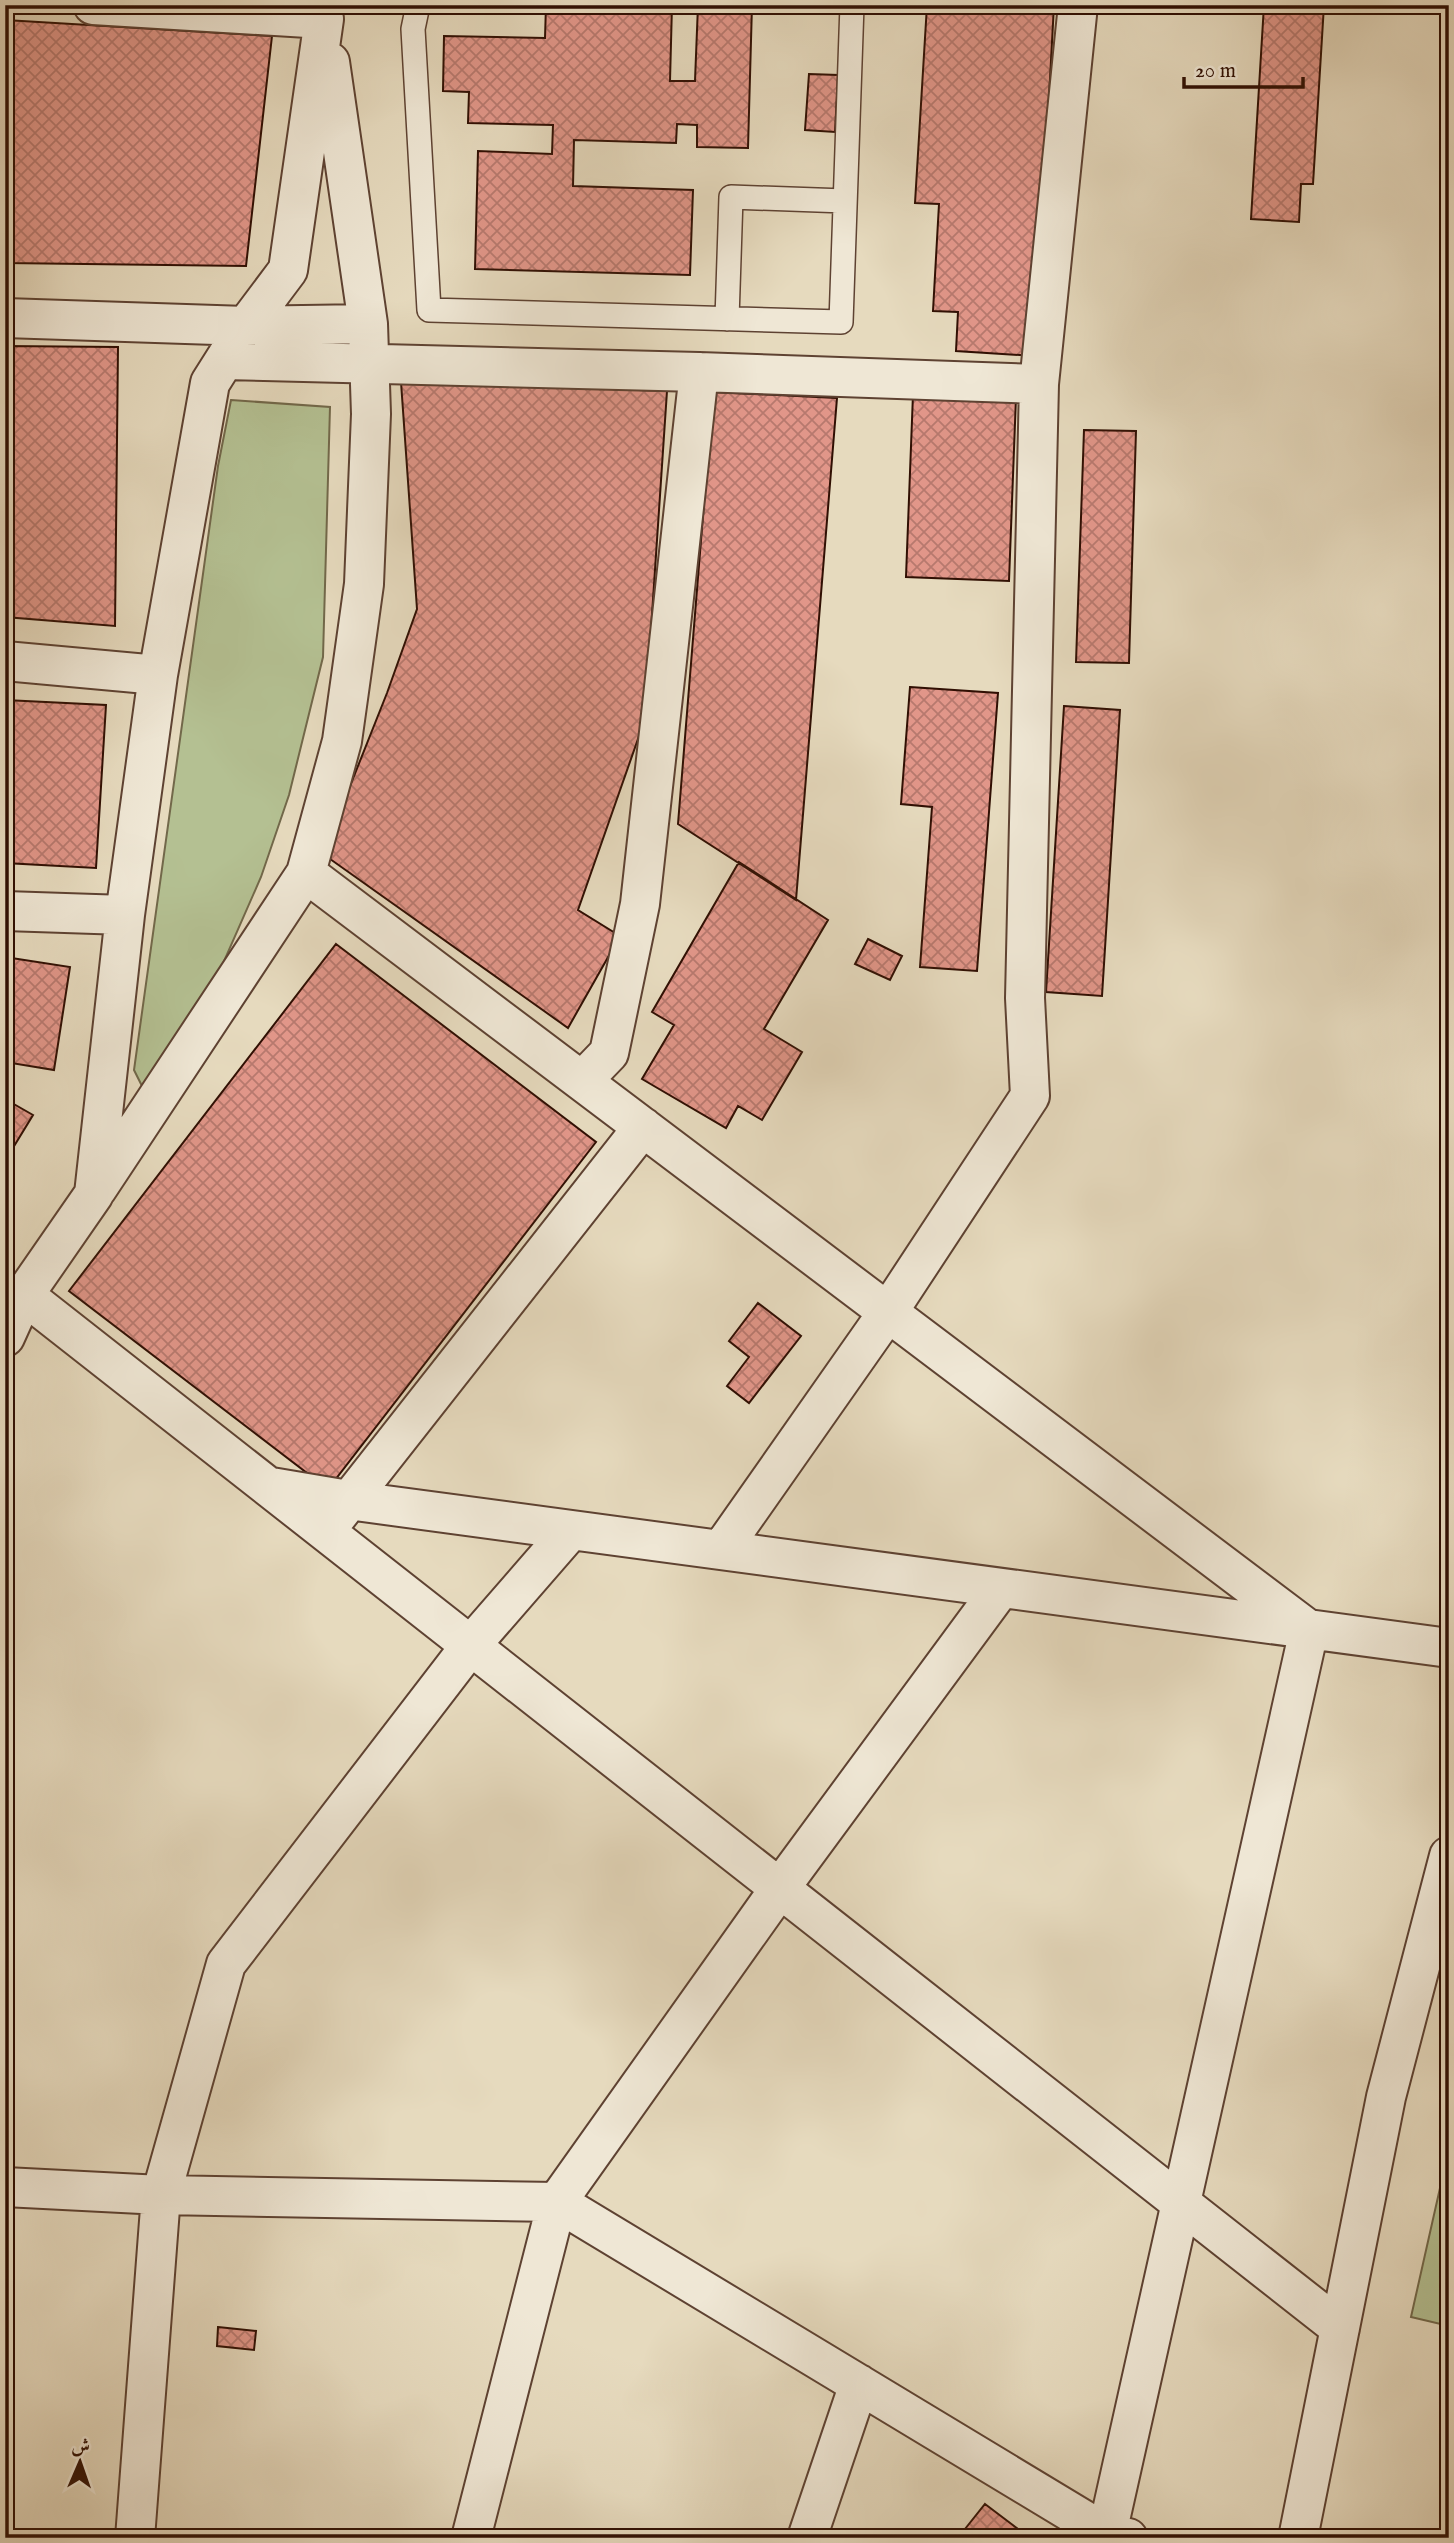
<svg xmlns="http://www.w3.org/2000/svg" width="1454" height="2543" font-family="'IM FELL English',Amiri,serif">
  <style>
    .green { fill: #b4c092; stroke: #72684a; stroke-width: 2 }
    .building { fill: url(#building-cross-hatch); stroke: #300f03; stroke-width: 2 }
    .lines { fill: none; stroke-linecap: round; stroke-linejoin: round }
    .lane-casing { stroke: #5e4232; stroke-width: 26 }
    .street-casing { stroke: #5e4232; stroke-width: 42 }
    .lane { stroke: #efe7d5; stroke-width: 23 }
    .street { stroke: #efe7d5; stroke-width: 38 }
  </style>
  <defs>
    <pattern id="building-cross-hatch" width="8" height="8" patternUnits="userSpaceOnUse" patternTransform="scale(1.75)"><rect width="8" height="8" fill="#e19689"/><path d="M0 0l8 8M0 8l8-8" fill="none" stroke="#b7796e"/></pattern>
  </defs>
  <rect width="100%" height="100%" fill="#e6dabe"/>
  <filter id="stains"><feTurbulence type="fractalNoise" baseFrequency=".00286" numOctaves="4"/><feColorMatrix values="0 0 0 0 .2 0 0 0 0 .09 0 0 0 0 .02 0 0 0 .5 -.17"/></filter>
  <radialGradient id="worn" r=".72"><stop offset=".6" stop-color="#630" stop-opacity="0"/><stop offset="1" stop-color="#630" stop-opacity=".3"/></radialGradient>
  <path class="green" d="M231 400 330 407 323 657 289 795 261 877 214 984 142 1086 134 1070 218 466Z
    M1449 2148V2326L1411 2317Z"/>
  <path class="building" d="M546 5H672L670 81H695L698 5H752L748 148 697 147V125L677 124 676 143 574 140 573 186 693 190 690 275 475 269 478 151 552 154 553 125 468 123 469 92 443 91 444 36 545 38Z
    M927 5H1054L1035 356 956 351 958 312 933 311 939 204 915 203Z
    M1264 5H1324L1313 184H1301L1299 222 1251 219Z
    M5 20 272 36 246 266 5 263Z
    M809 74 838 75 835 132 805 130Z
    M5 346 118 347 115 626 5 617Z
    M401 382 667 391 645 719 578 910 620 936 568 1028 323 854 387 693 417 609Z
    M713 392 837 398 796 900 678 824Z
    M913 394 1016 397 1009 581 906 577Z
    M1084 430 1136 431 1129 663 1076 662Z
    M910 687 998 693 977 971 920 967 932 807 901 804Z
    M5 700 106 705 96 868 5 863Z
    M1064 706 1120 710 1102 996 1046 992Z
    M739 862 828 920 764 1029 802 1052 762 1120 738 1106 726 1128 642 1079 674 1025 652 1012Z
    M868 939 902 956 890 980 855 964Z
    M336 944 596 1142 328 1489 69 1291Z
    M5 957 70 967 54 1070 5 1062Z
    M5 1099 33 1115 5 1161Z
    M758 1303 801 1336 749 1403 727 1386 749 1357 729 1341Z
    M218 2327 256 2331 254 2350 217 2346Z
    M985 2504 1018 2529 1012 2538H976L965 2529Z"/>
  <g class="lines">
    <defs>
      <path id="lane" d="M418 5 413 29 429 310 841 322 852 5
        M727 319 731 197 845 201"/>
      <path id="street" d="M5 318 246 326 368 324
        M225 360 699 372 1039 384
        M5 661 158 675
        M306 873 1309 1630 1106 2538
        M5 911 125 915
        M582 1081 609 1053 640 904 699 372
        M97 1189 306 873 342 741 364 584 371 414 368 324 330 62
        M24 1295 1340 2328
        M5 1337 24 1295 94 1194 125 915 158 675 210 383 246 326 288 270 324 19 93 5
        M271 1487 348 1500 1449 1648
        M337 1516 643 1127
        M721 1550 888 1312 1030 1096 1025 998 1039 384 1078 5
        M5 2187 161 2195 557 2202 1107 2534 1128 2538
        M135 2538 161 2195 226 1964 471 1645 571 1530
        M471 2538 557 2202 780 1888 1001 1588
        M807 2538 859 2384
        M1298 2538 1386 2097 1449 1856"/>
    </defs>
    <use href="#lane" class="lane-casing"/>
    <use href="#street" class="street-casing"/>
    <use href="#lane" class="lane"/>
    <use href="#street" class="street"/>
  </g>
  <rect width="1454" height="2543" fill="none" stroke="#e6dabe" stroke-width="28"/>
  <rect x="7" y="7" width="1440" height="2529" fill="none" stroke="#300f03" stroke-width="3.5"/>
  <rect x="14" y="14" width="1426" height="2515" fill="none" stroke="#300f03" stroke-width="2"/>
  <g transform="translate(80 2462) rotate(2)" stroke="#efe7d5" stroke-width="5" paint-order="stroke">
  <path d="M0-5L12 26L0 18L-12 26Z" fill="#300f03"/>
  <text y="-10" font-size="19" font-weight="bold" text-anchor="middle" fill="#300f03">ش</text>
  </g>
  <path d="M1184 77v10h119v-10" fill="none" stroke="#300f03" stroke-width="3.5"/>
  <text x="1195" y="77" font-size="21" fill="#300f03" stroke="#efe7d5" stroke-width="5" paint-order="stroke">20 m</text>
  <rect width="100%" height="100%" filter="url(#stains)"/>
  <rect width="100%" height="100%" fill="url(#worn)"/>
</svg>
